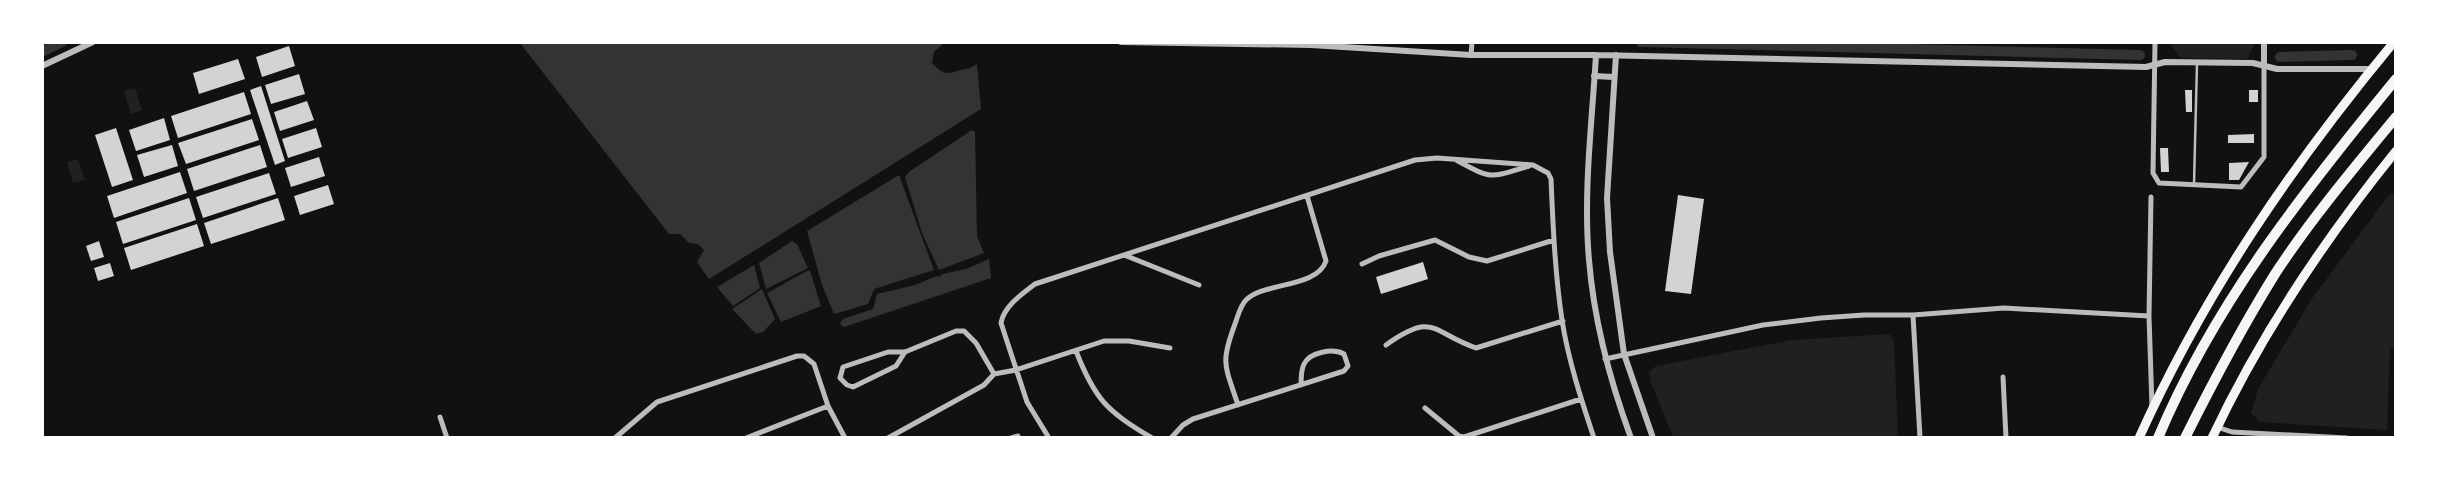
<svg xmlns="http://www.w3.org/2000/svg" width="2438" height="480" font-family="'PT Serif',serif">
  <style>
    .green { fill: #202020 }
    .water { fill: #333 }
    .lines { fill: none; stroke-linecap: round; stroke-linejoin: round }
    .canal { stroke: #333; stroke-width: 10 }
    .building { fill: #d3d3d3 }
    .service { stroke: #bcbcbc; stroke-width: 2.5 }
    .minor { stroke: #bcbcbc; stroke-width: 5 }
    .tertiary { stroke: #bcbcbc; stroke-width: 6 }
    .primary { stroke: #f5f5f5; stroke-width: 9 }
    .motorway { stroke: #f5f5f5; stroke-width: 10 }
  </style>
  <rect width="100%" height="100%" fill="#111"/>
  <path class="green" d="M2169 43H2255L2247 59 2181 58Z
    M135 88 142 110 131 114 124 91Z
    M78 159 85 180 73 183 67 162Z
    M2395 193 2396 348H2390L2387 430 2260 422 2251 413 2258 389 2311 300 2389 195Z
    M1889 334 1894 341 1898 437H1673L1651 383 1649 372 1656 366 1792 340Z"/>
  <path class="water" d="M520 43H944L934 52 932 63C945 76 946 74 961 70 968 68 970 69 977 64L981 109 709 279 697 262 704 250 698 244 689 243 680 234H669Z
    M972 130 975 132 977 236 984 253 939 270 922 233 905 177 910 171Z
    M899 175 934 270 874 289 868 304 834 314 822 285 807 231Z
    M792 241 797 244 808 268 766 289 759 263Z
    M989 259 991 278 844 327 840 324 843 319 873 309 877 294 915 285 937 276 939 277 942 274 966 269Z
    M754 265 760 288 733 306 717 287Z
    M807 271H810L821 306 781 322 767 293Z
    M762 289 775 319 763 332 756 334 732 309Z"/>
  <g class="lines">
    <path class="canal" d="M1641 42 2140 55
      M42 52 62 42
      M2280 57 2352 55"/>
  </g>
  <path class="building" d="M289 46 295 66 262 77 256 57Z
    M238 59 245 79 199 94 193 73Z
    M299 74 305 94 271 104 265 85Z
    M261 86 285 161 275 165 250 90Z
    M2185 90H2192V112H2186Z
    M2249 90H2258V102H2249Z
    M244 92 251 114 178 138 171 116Z
    M307 101 314 120 280 131 274 112Z
    M164 118 170 140 136 151 129 130Z
    M252 119 259 140 186 164 178 143Z
    M116 128 133 180 112 187 95 135Z
    M316 128 322 147 288 158 282 139Z
    M2254 134V143H2228V135Z
    M172 145 178 166 144 177 137 155Z
    M260 145 267 167 194 191 187 169Z
    M2160 148H2168L2169 172H2161Z
    M319 157 325 176 291 187 285 168Z
    M2249 162 2239 180H2229V163Z
    M180 172 187 193 114 218 107 196Z
    M269 173 276 194 203 218 196 197Z
    M328 185 334 204 300 215 294 196Z
    M1678 195 1704 199 1691 294 1665 291Z
    M189 198 196 220 123 244 116 222Z
    M278 198 285 220 211 244 204 223Z
    M197 224 204 246 131 270 124 248Z
    M99 241 104 257 91 261 86 246Z
    M1423 262 1428 279 1381 294 1376 277Z
    M110 263 114 276 98 281 94 268Z"/>
  <g class="lines">
    <path class="service" d="M2194 184 2197 63"/>
    <path class="minor" d="M2155 42 2153 173 2159 183 2241 187 2264 157V66
      M1471 55 1472 42
      M1456 160C1493 180 1489 178 1529 166
      M2151 197 2149 316 2152 407
      M1124 255 1199 285
      M1362 264 1379 256 1435 240 1469 257 1487 261 1554 240
      M1913 315 1920 438
      M1386 345C1434 311 1431 332 1476 348L1563 321
      M1076 351C1095 400 1107 411 1152 438
      M905 352 896 366 853 387 847 385 840 378 843 367 888 352H905L956 331H964L976 343 994 374
      M1605 359 1763 325 1821 318 1864 315H1913L2004 308 2149 316
      M2003 377 2006 438
      M1238 405C1225 365 1220 364 1235 324 1238 316 1240 306 1246 300 1264 282 1317 288 1326 261L1307 196
      M1425 408 1459 436 1464 437 1581 399
      M440 417 447 438
      M2217 427 2232 432 2347 438
      M615 438 657 402 797 356H804L814 364 828 406 845 438
      M746 438 828 406
      M888 438 984 385 994 374 1016 370 1104 341H1129L1170 348
      M1011 438 1018 436
      M1049 438 1027 402 1001 323C1004 306 1022 294 1035 284L1415 160 1437 158 1533 165 1548 173 1551 179C1553 226 1555 273 1562 320 1568 359 1581 399 1594 438
      M1171 438 1183 425 1193 419 1344 371 1348 366 1344 354C1333 348 1310 352 1304 364 1301 370 1301 378 1301 385"/>
    <path class="tertiary" d="M1121 42 1311 45 1471 55H1596L2146 67 2165 62 2253 63 2277 69H2372
      M2264 42V66
      M1596 55C1592 123 1583 192 1589 260 1594 321 1610 381 1631 438
      M1616 55 1607 198 1610 252 1624 354 1653 438
      M42 66 93 42
      M1594 76 1614 77"/>
    <path class="primary" d="M2139 438C2205 292 2292 165 2394 42
      M2212 438C2261 334 2324 240 2396 151"/>
    <path class="motorway" d="M2158 438C2214 304 2305 190 2396 79
      M2185 438C2213 382 2242 327 2275 274 2311 219 2354 168 2396 117"/>
  </g>
  <rect width="2438" height="480" fill="none" stroke="#ffffff" stroke-width="88"/>
</svg>
